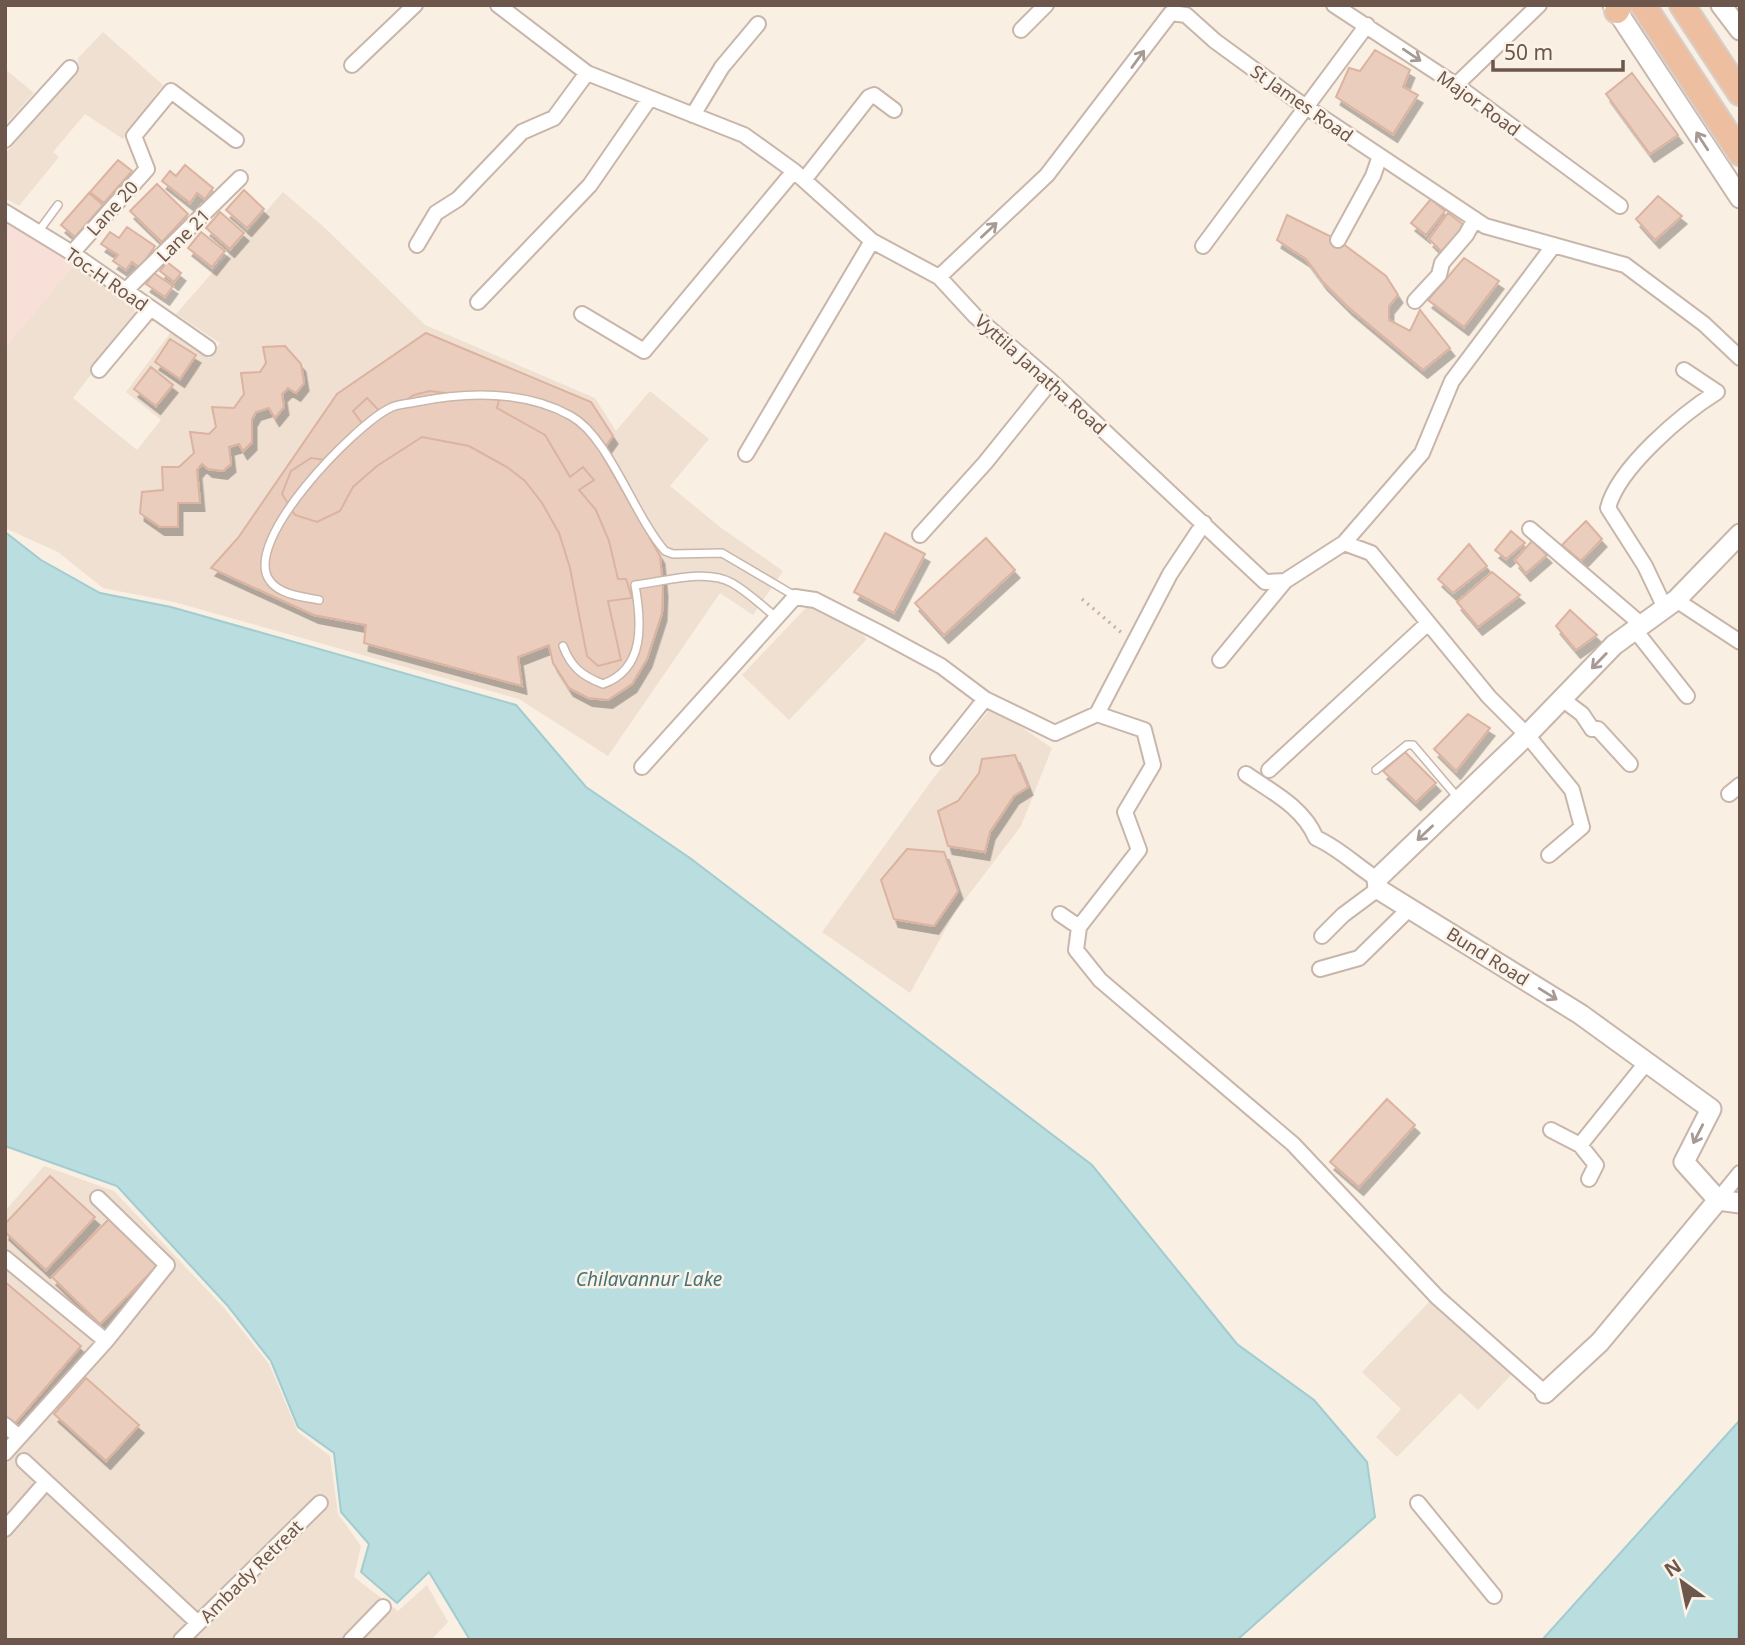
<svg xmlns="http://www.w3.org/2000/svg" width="1745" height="1645" font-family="'Noto Sans',sans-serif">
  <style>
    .residential { fill: #efe0d2 }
    .commercial { fill: #f8dfd8 }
    .water { fill: #badde0; stroke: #a1ccd0; stroke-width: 2 }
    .building { fill: #ebcdbe; stroke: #dbb3a0; stroke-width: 2; filter: url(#shadow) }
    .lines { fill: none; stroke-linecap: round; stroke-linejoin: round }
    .service-casing { stroke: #c8b6ab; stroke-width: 10 }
    .minor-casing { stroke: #c8b6ab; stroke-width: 18 }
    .tertiary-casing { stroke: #c8b6ab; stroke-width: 23 }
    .trunk-casing { stroke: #d6d0cd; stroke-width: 28 }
    .path { stroke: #cfb0a1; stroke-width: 3.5; stroke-dasharray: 2 5; stroke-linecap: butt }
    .service { stroke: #fff; stroke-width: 7 }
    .minor { stroke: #fff; stroke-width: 14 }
    .tertiary { stroke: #fff; stroke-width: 19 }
    .trunk { stroke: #eebea1; stroke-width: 24 }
    .oneway { stroke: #a79a94 }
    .labels { text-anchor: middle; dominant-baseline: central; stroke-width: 5; stroke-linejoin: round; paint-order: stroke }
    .street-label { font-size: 18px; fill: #6d564c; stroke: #fcf3e8 }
    .water-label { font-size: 19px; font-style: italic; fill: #467378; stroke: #fcf3e8 }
  </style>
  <defs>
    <filter id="shadow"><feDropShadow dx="4.5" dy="8" stdDeviation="0" flood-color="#0004"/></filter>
  </defs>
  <rect width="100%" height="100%" fill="#f9efe3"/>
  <path class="residential" d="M103 32 163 85 123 139 85 114 53 152 59 157 19 206 5 198V154L79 66 78 58Z
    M5 69 34 93 5 125Z
    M283 192 325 228 425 325 595 398 616 431 650 391 709 439 670 486 720 527 783 571 753 615 720 593 608 756 519 699 174 602 103 588 58 552 5 528V348L74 265 135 307V317L73 398 137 450 161 420 126 392 171 332 209 358 220 343 176 314Z
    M820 593 867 639 789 720 742 675Z
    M992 707 1052 748 1021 826 954 914 910 993 822 932 935 776Z
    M44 1166 114 1191 224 1308 269 1364 298 1432 330 1456 338 1514 361 1546 354 1577 398 1611 427 1585 448 1622 431 1640H5V1211Z
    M1432 1299 1511 1375 1478 1410 1460 1393 1397 1457 1376 1437 1401 1409 1362 1372Z"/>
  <path class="commercial" d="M5 221 74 265 5 348Z"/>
  <path class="water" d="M5 532 41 560 100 593 171 607 516 705 586 787 690 858 1092 1165 1237 1344 1314 1400 1367 1462 1375 1517 1237 1640H470L429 1572 397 1603 361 1572 369 1544 341 1512 334 1453 298 1427 271 1361 227 1305 117 1186 5 1146Z
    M1740 1420 1738 1640H1542Z"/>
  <path class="building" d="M1375 50 1410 70 1403 87 1418 95 1393 134 1336 97 1349 68 1360 71Z
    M1632 73 1678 135 1650 154 1606 94Z
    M118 160 132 171 104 203 90 192Z
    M185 165 213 188 205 199 197 193 190 203 162 181 170 171 176 176Z
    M157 184 188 214 162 242 130 211Z
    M244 190 264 209 247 228 226 210Z
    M89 193 103 205 75 237 61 225Z
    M1658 196 1682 216 1655 240 1636 219Z
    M1431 199 1445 211 1426 235 1411 223Z
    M220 212 244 233 230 249 206 228Z
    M1448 213 1464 225 1444 254 1429 239Z
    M1287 215 1338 240 1386 276 1398 295 1389 306V320L1410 331 1420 310 1450 348 1423 370 1348 307 1323 282 1306 259 1277 240Z
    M127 227 155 246 140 268 132 262 126 270 113 261 118 255 101 244 110 232 119 238Z
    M201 232 225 251 212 267 188 248Z
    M1464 258 1499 281 1464 327 1428 300Z
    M167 262 181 273 174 282 160 271Z
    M154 273 173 286 165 297 146 284Z
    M426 333 591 402 613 436 601 453 660 556 663 589 662 613 647 659 632 684 608 700 588 698 569 688 553 663 549 645 518 657 522 686 364 643 366 625 314 615 211 568 238 538 337 394Z
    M170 339 196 355 180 379 155 362Z
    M285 346 301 364 304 383 296 393 288 388 282 394 284 407 275 418 269 408 256 412 252 419V442L243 451 239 444 229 447 231 464 223 471 208 469 202 464 197 470 200 503H178V527H160L140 513 142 492 163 490 162 467H179L194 453 190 432 209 434 216 427 212 407 234 408 244 394 241 373 260 372 266 363 263 347Z
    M151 367 173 385 156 406 134 389Z
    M430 391 499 400 497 408 545 435 570 477 583 467 594 480 579 490 596 510 609 541 618 579H626L632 598 608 601 621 660 598 666 587 656 570 568 559 533 542 503 525 481 507 467 469 446 422 437 377 466 353 487 340 511 317 522 295 515 282 494 291 471 311 458 326 460 365 427 353 411 367 398 383 415 414 395Z
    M1586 521 1602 539 1581 561 1562 545Z
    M1511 531 1525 543 1506 559 1495 550Z
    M885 533 925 554 894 613 854 592Z
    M986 538 1015 570 944 635 915 603Z
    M1532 541 1547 555 1526 573 1515 560Z
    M1469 544 1487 566 1453 593 1438 579Z
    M1492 572 1520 595 1478 627 1457 602Z
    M1570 610 1597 635 1576 650 1556 626Z
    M1468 714 1490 728 1456 771 1434 749Z
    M1405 752 1436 783 1416 802 1383 771Z
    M1015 755 1028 787 1014 796 990 832 985 852 948 846 938 811 958 801 979 773 982 759Z
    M907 849 944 852 958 891 934 926 894 919 881 880Z
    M1387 1099 1415 1125 1359 1187 1330 1162Z
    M50 1176 95 1217 46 1270 5 1232V1224Z
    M110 1218 158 1265 100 1324 52 1277Z
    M5 1282 81 1346 12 1427 5 1422Z
    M86 1378 139 1425 106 1461 54 1414Z"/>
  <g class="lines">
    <defs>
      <path id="service" d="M38 232 58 205
        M319 600C304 597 280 595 270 581 240 542 355 425 390 408 397 404 407 404 416 402 466 392 524 390 571 416 609 437 634 516 665 551L673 554 722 553 795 596
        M563 646C571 667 582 676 603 684 645 669 642 624 635 585 663 582 706 568 732 583 748 592 762 606 776 617
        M1376 770 1407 745H1413L1459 799"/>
      <path id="minor" d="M498 5 587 73 744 135 794 171 872 241 939 277 975 316 1051 381 1265 582 1285 581 1344 543 1371 553 1489 697 1527 735 1572 790 1582 827 1549 855
        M1334 5 1456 85 1620 206
        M1021 30 1046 5
        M352 65 415 5
        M1456 85 1539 5
        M693 115 722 67 758 24
        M5 140 70 68
        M804 180 869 97 874 95 894 110
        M5 212 72 253 208 348
        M1338 240 1373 176 1380 156
        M417 245 436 213 458 199 522 132 554 118 587 73
        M1203 246 1367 25
        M72 253 147 169 134 136 171 91 236 140
        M939 277 1047 175 1171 13 1186 15 1215 41 1293 98 1485 226 1625 265 1704 324 1740 358
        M125 291 240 178
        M1415 301 1439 275 1442 263 1466 235 1475 219
        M478 302 590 185 650 98
        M582 314 644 351 794 171
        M99 370 150 309
        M746 454 872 241
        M1530 529 1642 625
        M920 535 985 463 1051 381
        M1344 543 1422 453 1452 381 1554 245
        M1676 600 1740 642
        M1665 608 1645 566 1608 508C1618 468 1682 414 1717 392L1684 370
        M1635 630 1687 696
        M1220 660 1285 581
        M1562 699 1582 714 1592 729H1598L1630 764
        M1097 714 1170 574 1204 523
        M938 758 985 699
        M642 767 795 597 815 600 878 632 941 666 985 699 1055 733 1097 714 1144 730 1153 765 1125 812 1139 850 1079 927 1076 950 1100 980 1293 1144 1437 1297 1545 1393
        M1269 770 1428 623
        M1246 774C1272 792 1303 807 1316 838 1339 848 1355 865 1377 879
        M1729 794 1740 785
        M1060 914 1079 927
        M1322 936 1343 915 1378 889
        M1320 969 1359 958 1410 908
        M1551 1130 1580 1145
        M1589 1179 1596 1165 1580 1145 1646 1063
        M1718 1200 1740 1173
        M5 1258 106 1341
        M5 1425 19 1437
        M5 1453 106 1341 167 1265 98 1198
        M24 1461 198 1623
        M1418 1503 1494 1596
        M5 1529 46 1482
        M181 1640 320 1503
        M351 1640 383 1607"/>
      <path id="tertiary" d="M1613 5 1740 198
        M1721 5 1740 30
        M1718 1200 1684 1162 1711 1109 1580 1014 1378 889 1377 879 1527 735 1614 645 1676 600 1740 534
        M1718 1200 1740 1203
        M1545 1393 1600 1342 1718 1200"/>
      <path id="trunk" d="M1643 5 1740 153
        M1682 5 1740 93
        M1617 11 1620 5"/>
    </defs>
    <use href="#service" class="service-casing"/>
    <use href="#minor" class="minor-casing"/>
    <use href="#tertiary" class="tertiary-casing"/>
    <use href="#trunk" class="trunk-casing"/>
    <path class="path" d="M1082 599 1123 634"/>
    <use href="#service" class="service"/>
    <use href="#minor" class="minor"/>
    <use href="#tertiary" class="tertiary"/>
    <use href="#trunk" class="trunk"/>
  </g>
  <defs><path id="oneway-shaft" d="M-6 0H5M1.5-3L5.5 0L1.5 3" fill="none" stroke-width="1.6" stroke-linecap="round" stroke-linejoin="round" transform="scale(1.75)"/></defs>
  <g class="oneway">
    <use href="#oneway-shaft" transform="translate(1412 55) rotate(34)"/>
    <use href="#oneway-shaft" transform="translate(1138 59) rotate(-54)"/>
    <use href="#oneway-shaft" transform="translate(1702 141) rotate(-123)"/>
    <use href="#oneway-shaft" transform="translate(989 230) rotate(-43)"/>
    <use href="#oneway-shaft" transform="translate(1599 661) rotate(134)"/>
    <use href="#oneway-shaft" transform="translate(1425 833) rotate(137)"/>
    <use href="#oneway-shaft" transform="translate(1548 994) rotate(32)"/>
    <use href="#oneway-shaft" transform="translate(1698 1134) rotate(117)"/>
  </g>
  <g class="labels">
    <g class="street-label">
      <text transform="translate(1302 103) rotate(35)">St James Road</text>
      <text transform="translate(1479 103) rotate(36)">Major Road</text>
      <text transform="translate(112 208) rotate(-48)">Lane 20</text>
      <text transform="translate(183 235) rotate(-45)">Lane 21</text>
      <text transform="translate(107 279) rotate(35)">Toc-H Road</text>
      <text transform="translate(1041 374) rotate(42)">Vyttila Janatha Road</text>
      <text transform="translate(1488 956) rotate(32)">Bund Road</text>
      <text transform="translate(251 1571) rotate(-45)">Ambady Retreat</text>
    </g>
    <g class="water-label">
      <text x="649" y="1279">Chilavannur Lake</text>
    </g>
  </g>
  <rect width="1745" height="1645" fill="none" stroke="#6d564c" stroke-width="14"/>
  <g transform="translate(1682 1582) rotate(327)" stroke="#fcf3e8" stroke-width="5" paint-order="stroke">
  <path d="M0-5L12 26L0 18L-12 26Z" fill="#6d564c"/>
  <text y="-10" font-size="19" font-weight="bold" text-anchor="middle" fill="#6d564c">N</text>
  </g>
  <path d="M1493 60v10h130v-10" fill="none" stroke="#6d564c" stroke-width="3.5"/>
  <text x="1504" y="60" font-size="21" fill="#6d564c" stroke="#fcf3e8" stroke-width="5" paint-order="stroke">50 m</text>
</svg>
